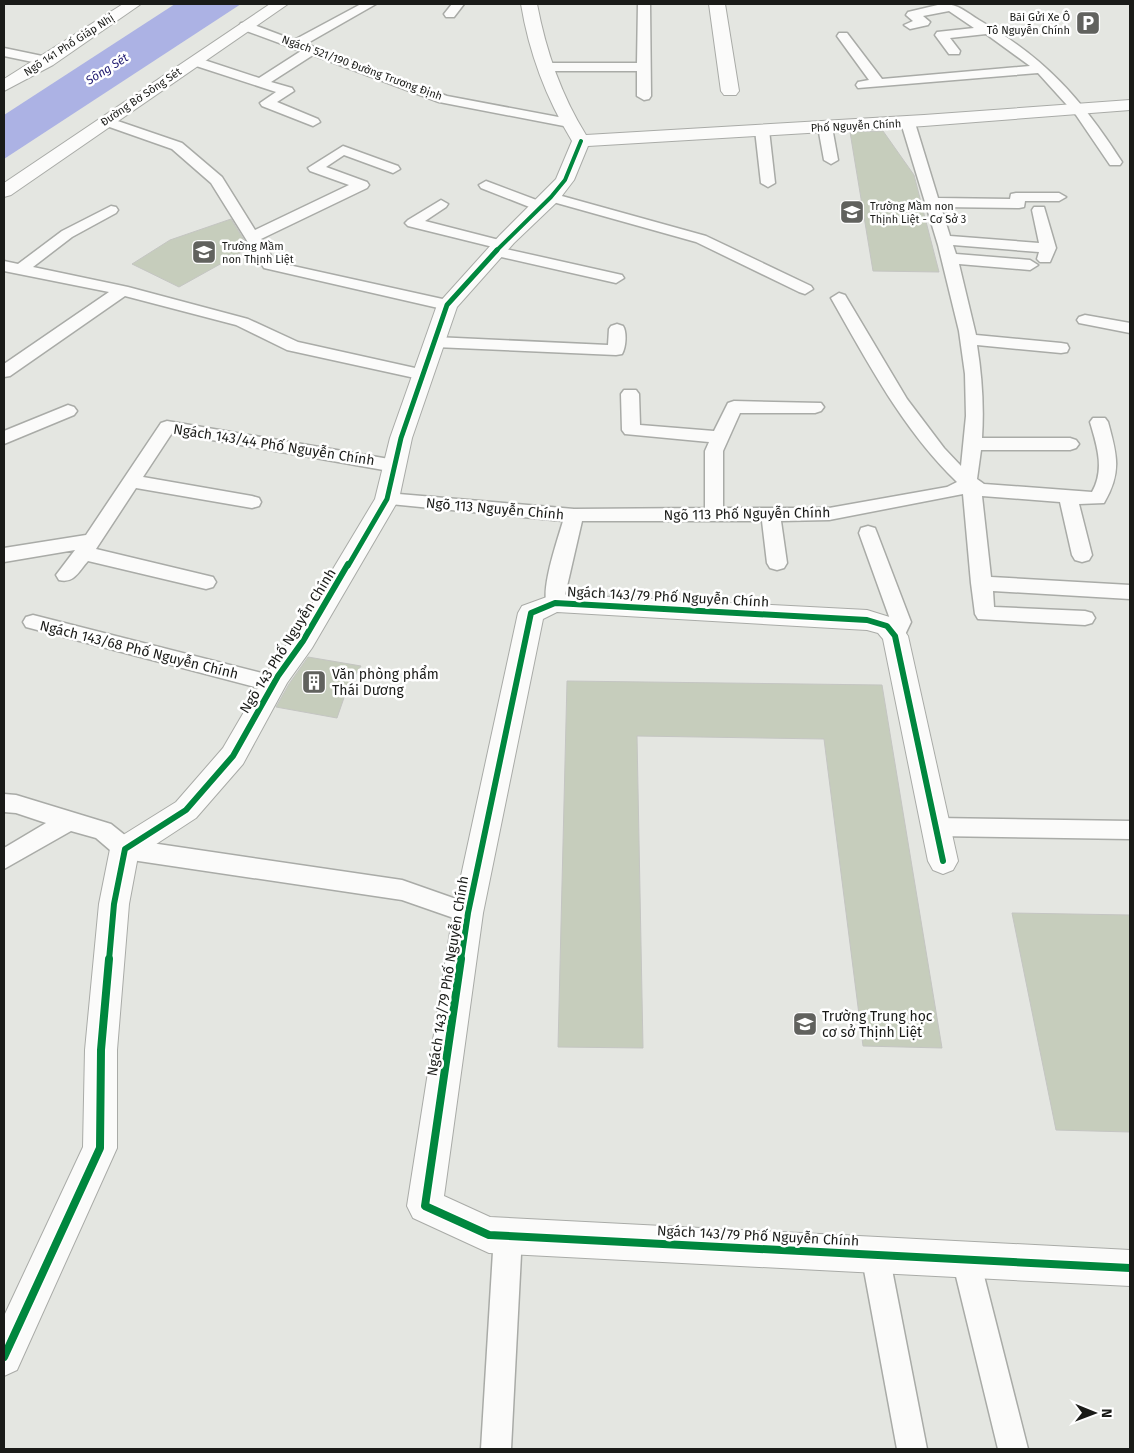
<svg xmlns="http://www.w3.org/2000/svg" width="1134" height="1453" font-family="'Fira Sans',sans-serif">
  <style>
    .water { fill: #acb2e4 }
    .building { fill: #c6cdbc; stroke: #c4c5c2 }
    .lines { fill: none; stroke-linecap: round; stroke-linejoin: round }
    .service-casing { stroke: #a9aba7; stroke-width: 3 }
    .minor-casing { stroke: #a9aba7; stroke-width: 2 }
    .tertiary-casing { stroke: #a9aba7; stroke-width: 2 }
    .service { fill: #fbfbfa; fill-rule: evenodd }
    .minor { fill: #fbfbfa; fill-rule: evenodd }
    .tertiary { fill: #fbfbfa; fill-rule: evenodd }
    .cycleway-far3-casing { stroke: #fff; stroke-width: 5.5 }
    .cycleway-far2-casing { stroke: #fff; stroke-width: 8 }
    .cycleway-far1-casing { stroke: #fff; stroke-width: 9 }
    .cycleway-casing { stroke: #fff; stroke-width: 11 }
    .cycleway-far3 { stroke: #00873e; stroke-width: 4 }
    .cycleway-far2 { stroke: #00873e; stroke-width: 5 }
    .cycleway-far1 { stroke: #00873e; stroke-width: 6 }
    .cycleway { stroke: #00873e; stroke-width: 8 }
    .labels { text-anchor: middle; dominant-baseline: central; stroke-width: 5; stroke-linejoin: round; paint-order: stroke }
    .far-poi-label { font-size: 11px; fill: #1a1b18; stroke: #fff; text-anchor: start }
    .far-street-label { font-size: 11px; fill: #1a1b18; stroke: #fff }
    .far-water-label { font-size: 12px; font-style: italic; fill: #272174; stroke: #fff }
    .street-label { font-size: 14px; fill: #1a1b18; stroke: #fff }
    .poi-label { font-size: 14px; fill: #1a1b18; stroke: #fff; text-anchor: start }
  </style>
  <rect width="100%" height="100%" fill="#e4e6e1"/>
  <path class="water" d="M175 4H241L4 159V115Z"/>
  <path class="building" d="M883 131 914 175 939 272 873 271 850 132Z
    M231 219 249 248 179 287 132 264 170 240Z
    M308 657 361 666 347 689 337 718 276 707 289 684Z
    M567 681 882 685 942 1048 863 1046 824 739 637 736 643 1048 558 1047Z
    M1012 913 1130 915V1132L1056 1130Z"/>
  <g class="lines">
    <defs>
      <path id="service" d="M361 4H376L306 44 447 96 569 119 576 123 569 127 439 102 313 55 271 82 292 88 294 91 277 102 318 119 320 122 313 126 262 106 260 103 276 92 190 64 188 61 195 57 259 78 301 51 241 29 239 26 241 23H249L294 40Z
        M452 4H464L454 17H446L444 14Z
        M638 4H650L651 96 649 99 644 100 637 96V71H546L539 67 546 63H637Z
        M942 4C957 3 966 12 979 20 1045 58 1081 98 1122 162L1120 165H1110L1076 115 1038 73 858 88 856 85 858 82 869 80 837 36 839 33H847L882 79 1030 66 986 34 950 38 960 51 959 54H949L935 35 937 32 974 28 949 11 923 16 930 22 928 25 910 29 904 25 913 21 906 15 908 12Z
        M4 48 52 58 54 61 47 65 4 56Z
        M106 117 182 143 222 177 255 230 349 185 310 171 308 168 343 146 398 166 400 169 393 173 344 155 326 167 367 182 369 185 367 188 261 239 275 262 447 300 455 305 447 310 264 268 211 183 172 149 101 124 99 121Z
        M908 119 915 123 938 198 1010 199 1011 194 1016 193H1059L1066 197 1059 201H1025L1024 207 1019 208 941 207 950 236 1039 243 1032 210 1034 207H1044L1056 248 1050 262H1040L1037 259 1039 252 953 245 956 254 1030 260 1038 265 1030 270 959 264 976 335 1061 343 1067 344 1069 348 1067 352 1061 353 977 345C982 376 984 407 982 438H1070L1076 440 1079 444 1076 448 1070 450H981L977 479 984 484 1092 492C1105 469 1097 446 1090 422L1093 418H1105L1108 422C1117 455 1122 472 1104 503L1079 504 1092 555 1089 560 1082 562 1075 560 1072 555 1060 502 982 496 991 577 1130 585V599L993 591 994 607 1085 611 1092 613 1095 618 1092 623 1085 625 978 619 975 614 971 583 963 494 829 520 781 521 787 563 784 568 777 570 770 568 767 563 762 521H582L562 608 555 610 548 608C539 592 558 539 563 521L380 503 378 499 380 495 387 493 574 509 705 508V451L709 442 625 434 622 430 621 394 624 390H636L639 394 640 425 714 431 728 403 734 401 821 403 824 407 821 411 815 413H740L723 451V508H829L947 487 957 482C903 430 868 363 831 298L839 293 845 295 907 399 944 448 961 466 966 416 965 374 959 331 938 245 901 123Z
        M825 123 832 127 838 160 831 164 824 160 818 127Z
        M762 126 769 130 775 183 768 187 761 183 755 130Z
        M486 181 547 204 549 207 542 211 537 210 481 188 479 185Z
        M551 193 706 236 811 286 813 289 805 294 799 292 696 242 546 200 544 197 546 194Z
        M441 200 448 204 446 207 425 221 507 242 510 245 506 249 622 275 624 278 616 283 497 256 489 251 493 247 408 226 405 223 408 220Z
        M111 206 116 207 118 210 116 213 72 237 33 267 128 287 248 319 298 342 424 370 430 371 432 375 430 379 424 380 287 350 236 325 125 296 10 376 4 377V364L109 292 4 271V261L18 264 62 231Z
        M1085 315 1130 323V333L1079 323 1077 320 1079 317Z
        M617 324 623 326C627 332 626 347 622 354L616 355 435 347 429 346 427 342 429 338 435 337 608 345 609 329 611 326Z
        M68 405 74 407 77 411 74 415 4 444V431Z
        M167 421 395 460 401 462 404 466 401 470 395 472 172 433 143 477 252 496 259 498 261 502 259 506 252 508 136 488 96 549 213 577 216 582 213 587 206 589 88 561C79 571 74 584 59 580L56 575 75 550 4 562V548L86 535 161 423Z
        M868 526 875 528 877 533 911 622 902 641 895 644 888 641 885 636 891 622 859 533 861 528Z
        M33 615 274 676 281 678 284 684 281 690 274 692 26 627 23 622 26 617Z
        M4 794 16 795 111 824 131 840 402 880 476 906 480 913 476 920 468 923 402 900 125 859 117 856 96 838 71 831 4 869V848L46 823 16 813 4 812Z
        M936 818 1130 821V839L936 836 928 834 925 827 928 820Z
        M508 1221 518 1225 522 1235 511 1449H481L494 1235 498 1225Z
        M875 1240 885 1244 889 1254 927 1449H897L861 1254 865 1244Z
        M966 1246 976 1250 980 1260 1028 1449H998L952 1260 956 1250Z"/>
      <path id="minor" d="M521 4H537C546 51 561 95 586 135L924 115 1130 100V110L924 126 588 146 574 180 558 201 514 243 457 307 412 438 399 499 312 648 287 683 243 764 196 818 138 856 129 904 117 1050V1148L17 1370 4 1376V1316L83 1147 85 1050 99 904 110 849 115 840 176 802 223 748 269 669 294 634 375 499 390 438 437 305 500 235 556 179 572 141C546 98 529 53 521 4Z
        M709 4H725L739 91 736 95H724L721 91Z
        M555 594 867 610 896 619 908 636 958 861 953 870 943 874 933 870 928 861 883 639 878 633 867 630 557 612 543 619 483 913 444 1196 490 1217 1130 1250V1286L489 1253 413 1218 407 1206 453 913 518 613 522 606Z"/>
      <path id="tertiary" d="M123 4H141L53 65 4 91V79Z
        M270 4H288L11 195 4 197V183Z"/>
    </defs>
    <use href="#service" class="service-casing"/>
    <use href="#minor" class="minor-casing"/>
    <use href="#tertiary" class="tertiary-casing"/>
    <use href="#service" class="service"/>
    <use href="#minor" class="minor"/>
    <use href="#tertiary" class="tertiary"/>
    <defs>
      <path id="cycleway-far3" d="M496 251 551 197 565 180 581 141"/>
      <path id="cycleway-far2" d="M348 566 387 499 401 438 447 305 497 250"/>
      <path id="cycleway-far1" d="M109 960 114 904 125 849 186 810 233 756 278 676 303 641 348 564
        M461 960 468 913 531 613 555 603 867 620 887 626 895 636 943 861"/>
      <path id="cycleway" d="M461 959 425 1206 489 1235 1130 1268
        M4 1357 100 1148 101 1050 109 959"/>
    </defs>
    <use href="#cycleway-far3" class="cycleway-far3-casing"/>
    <use href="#cycleway-far2" class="cycleway-far2-casing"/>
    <use href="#cycleway-far1" class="cycleway-far1-casing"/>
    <use href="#cycleway" class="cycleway-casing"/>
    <use href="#cycleway-far3" class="cycleway-far3"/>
    <use href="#cycleway-far2" class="cycleway-far2"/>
    <use href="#cycleway-far1" class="cycleway-far1"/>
    <use href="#cycleway" class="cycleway"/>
  </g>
  <defs>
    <symbol id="parking-square" viewBox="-11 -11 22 22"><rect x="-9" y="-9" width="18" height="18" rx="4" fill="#61625e" stroke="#fff"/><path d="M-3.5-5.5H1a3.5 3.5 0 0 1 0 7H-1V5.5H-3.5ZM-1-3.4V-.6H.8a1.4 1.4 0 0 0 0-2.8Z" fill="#fff"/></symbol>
    <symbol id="school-square" viewBox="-11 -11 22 22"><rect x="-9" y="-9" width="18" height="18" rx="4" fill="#61625e" stroke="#fff"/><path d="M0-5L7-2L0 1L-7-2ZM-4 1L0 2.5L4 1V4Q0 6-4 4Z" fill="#fff"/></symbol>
    <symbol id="building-square" viewBox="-11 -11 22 22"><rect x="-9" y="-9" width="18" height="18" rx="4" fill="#61625e" stroke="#fff"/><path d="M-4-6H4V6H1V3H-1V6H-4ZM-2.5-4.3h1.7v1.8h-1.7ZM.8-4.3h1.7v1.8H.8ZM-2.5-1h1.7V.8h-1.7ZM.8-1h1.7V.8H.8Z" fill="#fff"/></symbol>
  </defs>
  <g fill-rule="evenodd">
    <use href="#parking-square" x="1074" y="9" width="28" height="28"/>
    <use href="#school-square" x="838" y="198" width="28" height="28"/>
    <use href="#school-square" x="190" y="238" width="28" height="28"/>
    <use href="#building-square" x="300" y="668" width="28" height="28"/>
    <use href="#school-square" x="791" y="1010" width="28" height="28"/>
  </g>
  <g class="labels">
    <g class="far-poi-label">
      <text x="1070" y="17" text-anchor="end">Bãi Gửi Xe Ô<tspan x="1070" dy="13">Tô Nguyễn Chính</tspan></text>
      <text x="870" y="206">Trường Mầm non<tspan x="870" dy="13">Thịnh Liệt - Cơ Sở 3</tspan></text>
      <text x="222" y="246">Trường Mầm<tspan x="222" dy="13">non Thịnh Liệt</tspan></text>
    </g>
    <g class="far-street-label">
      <text transform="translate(69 45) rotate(-33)">Ngõ 141 Phố Giáp Nhị</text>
      <text transform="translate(362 68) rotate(20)">Ngách 521/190 Đường Trương Định</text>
      <text transform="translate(141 97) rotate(-34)">Đường Bờ Sông Sét</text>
      <text transform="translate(856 126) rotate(-3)">Phố Nguyễn Chính</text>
    </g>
    <g class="far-water-label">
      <text transform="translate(107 69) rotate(-32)">Sông Sét</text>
    </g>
    <g class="street-label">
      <text transform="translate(274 445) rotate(9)">Ngách 143/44 Phố Nguyễn Chính</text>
      <text transform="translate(495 509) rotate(5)">Ngõ 113 Nguyễn Chính</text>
      <text transform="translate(747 514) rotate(-1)">Ngõ 113 Phố Nguyễn Chính</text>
      <text transform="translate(668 597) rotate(3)">Ngách 143/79 Phố Nguyễn Chính</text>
      <text transform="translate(288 641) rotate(-58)">Ngõ 143 Phố Nguyễn Chính</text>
      <text transform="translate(139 650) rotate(14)">Ngách 143/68 Phố Nguyễn Chính</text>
      <text transform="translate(448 976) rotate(-81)">Ngách 143/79 Phố Nguyễn Chính</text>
      <text transform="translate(758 1236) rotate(3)">Ngách 143/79 Phố Nguyễn Chính</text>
    </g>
    <g class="poi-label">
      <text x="332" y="674">Văn phòng phẩm<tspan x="332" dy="16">Thái Dương</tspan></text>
      <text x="822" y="1016">Trường Trung học<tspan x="822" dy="16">cơ sở Thịnh Liệt</tspan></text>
    </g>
  </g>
  <rect width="1134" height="1453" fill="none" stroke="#1a1b18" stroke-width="10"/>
  <g transform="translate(1094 1413) rotate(91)" stroke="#ffffff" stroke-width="4" paint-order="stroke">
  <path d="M0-4L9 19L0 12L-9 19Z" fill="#1a1b18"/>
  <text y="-8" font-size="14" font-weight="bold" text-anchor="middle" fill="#1a1b18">N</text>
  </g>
</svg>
